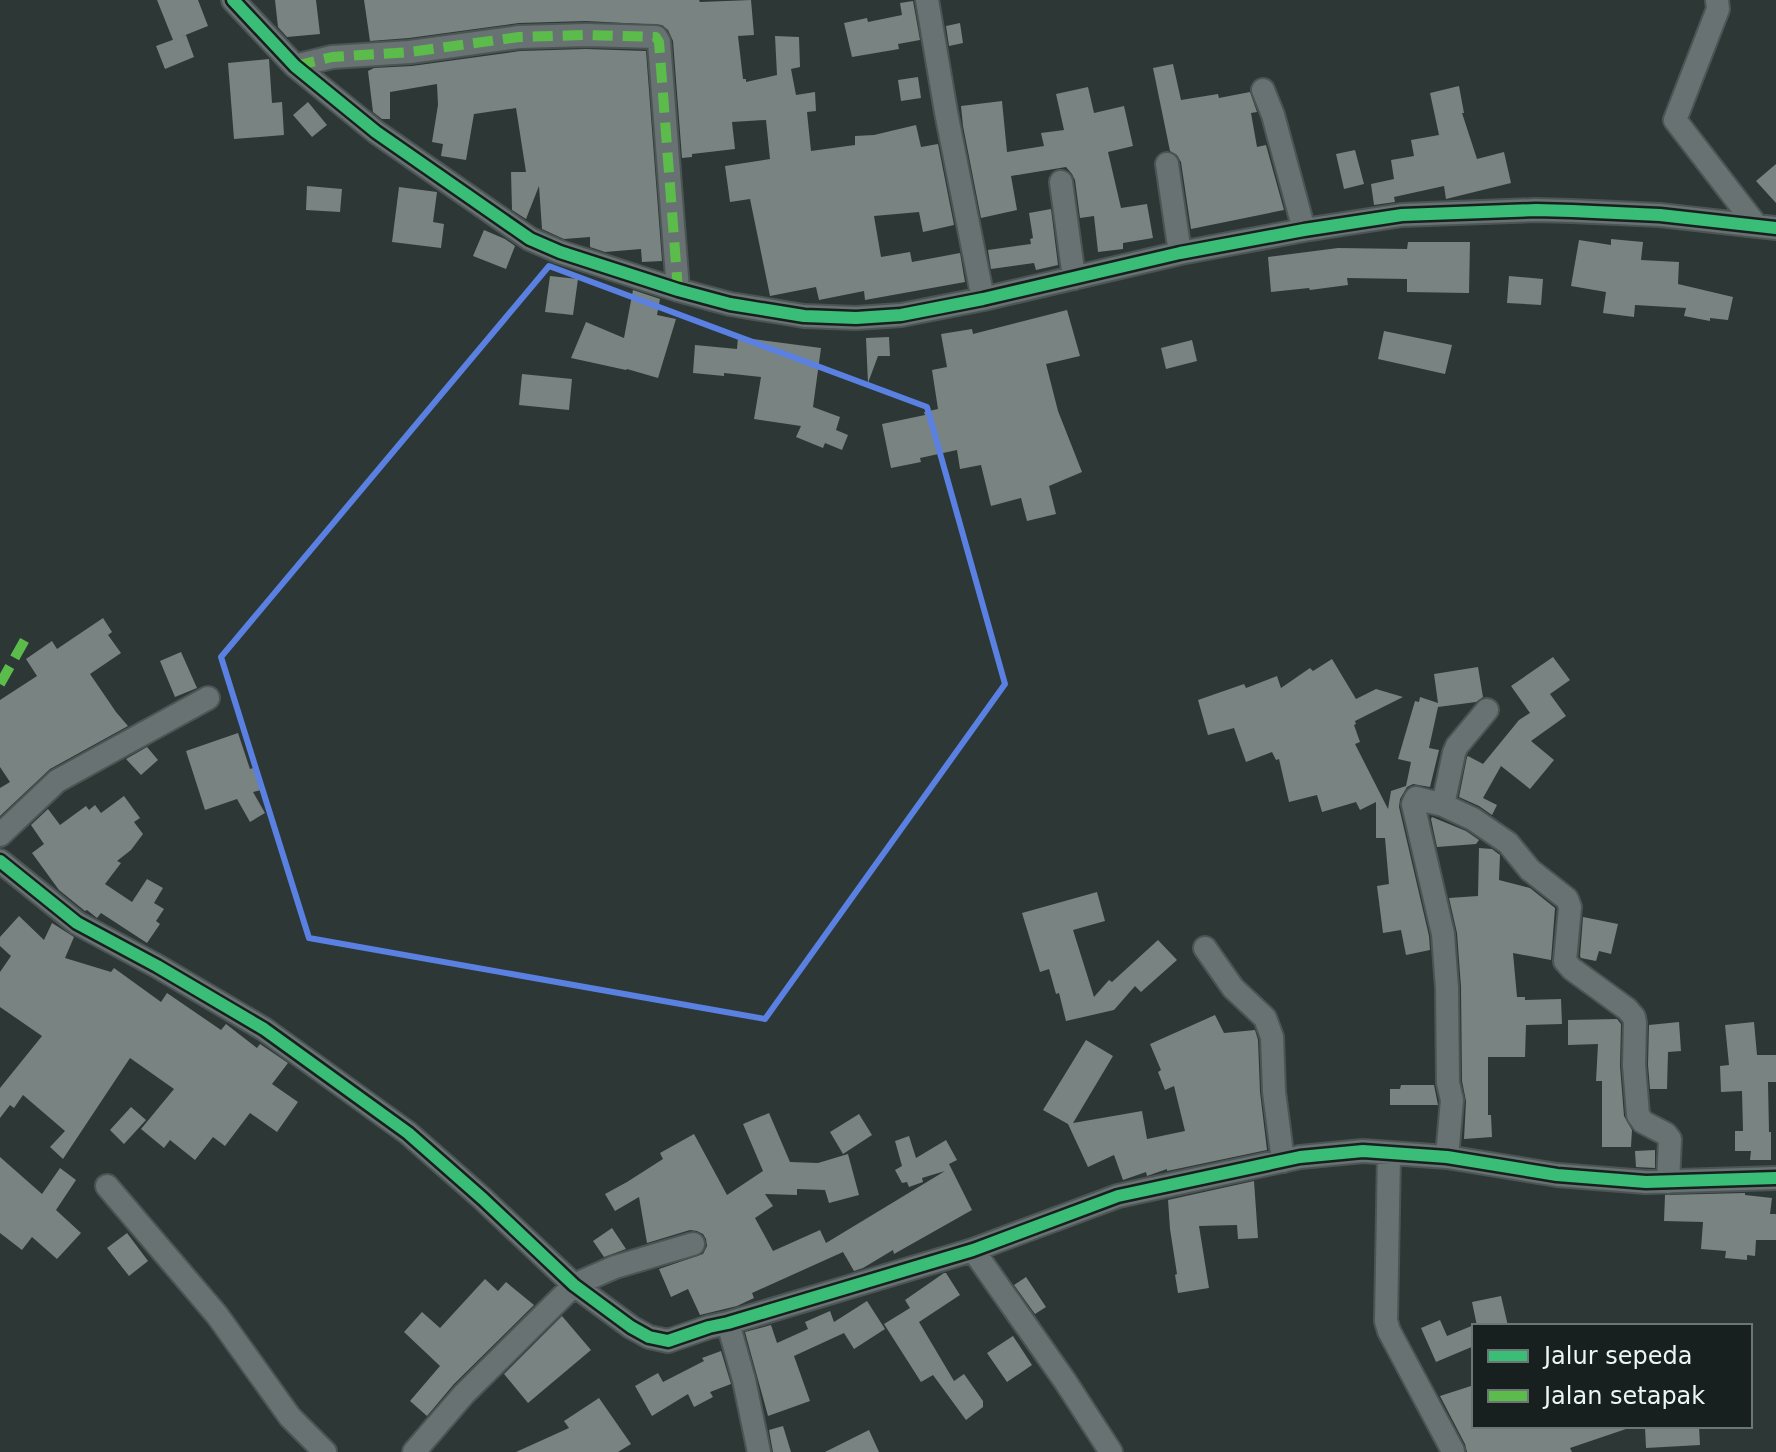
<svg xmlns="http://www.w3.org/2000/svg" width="1776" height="1452" font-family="'DejaVu Sans',sans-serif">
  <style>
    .building { fill: #798382 }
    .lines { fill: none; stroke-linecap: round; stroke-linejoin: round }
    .minor-casing { stroke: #4c5554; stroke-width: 26 }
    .minor { stroke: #697272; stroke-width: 22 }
    .quiet { stroke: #5cbc4b; stroke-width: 10; stroke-dasharray: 20 10; stroke-linecap: butt }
    .cycleway-casing { stroke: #17201f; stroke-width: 17 }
    .cycleway { stroke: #3abd76; stroke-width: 12 }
    .marked { fill: none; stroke: #5a80e1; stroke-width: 6; stroke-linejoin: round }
  </style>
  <rect width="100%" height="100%" fill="#2c3736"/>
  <path class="building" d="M157 0H198L208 26 173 40Z
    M275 0H316L320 34 287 37 278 27Z
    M364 0H699L700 2 751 0 754 35 738 36 743 79H746V82L777 75 775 36 799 37 800 67 791 69 796 95 815 92 816 111 807 112 811 151 855 145V136L874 135 916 125 921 147 938 144 954 225 923 232 919 212 874 216 881 257 910 252 912 262 960 253 965 282 865 300 864 291 819 300 816 287 770 296 750 199 730 202 725 166 770 159 766 120 732 122 735 149 692 154V157L682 158 673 41 668 30 662 25 586 21 519 23 409 38 370 41Z
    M913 1 920 40 898 44 899 49 852 57 844 23 867 18 868 22 902 15 900 3Z
    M960 23 963 43 949 46 946 26Z
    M186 35 194 57 165 69 156 46Z
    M586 49 646 51 662 261 642 262 641 249 605 252 590 247V237L564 239 542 229 539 186 526 219 512 210 511 172H526L516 108 474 114 466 160 441 156 443 144 432 142 438 105 437 84 390 92V119H382L373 112 368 71 374 68 412 66 520 51Z
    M269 59 272 103 282 102 284 135 234 139 228 63Z
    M1173 64 1181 100 1218 94 1219 98 1250 92 1257 112 1251 113 1257 147 1266 145 1284 210 1191 229 1181 162 1177 155 1170 151 1153 68Z
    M918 77 921 98 901 101 898 80Z
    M1459 86 1464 113H1462L1477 159 1504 152 1511 183 1446 199 1444 186 1394 197 1395 202 1374 205 1371 184 1394 179 1391 160 1414 156 1411 140 1439 135 1430 93Z
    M1088 87 1094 113 1124 106 1133 146 1108 152 1121 208 1147 204 1153 238 1123 243V249L1098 252 1094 216 1080 218 1075 180 1072 174 1066 167 1011 176 1017 210 981 218 963 126 961 106 1002 101 1007 152 1044 146 1041 133 1064 130 1056 94Z
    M308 102 327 125 312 137 293 115Z
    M1355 150 1364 184 1344 189 1336 154Z
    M1776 164V203L1756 181Z
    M307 186 342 189 340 212 306 210Z
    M399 187 437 192 433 222 444 224 441 248 392 242Z
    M1051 209 1058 265 1036 270 1034 263 991 269 988 250 1031 244 1030 239 1033 238 1029 213Z
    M484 230 505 239 515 246 506 269 473 256Z
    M1611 239 1643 242 1641 260 1679 262 1678 284 1733 297 1728 320 1710 318V321L1684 316 1686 308 1635 305 1634 317 1603 313 1606 292 1571 286 1579 240 1611 245Z
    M1408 242H1470L1469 293 1407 292V279L1347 278 1348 285 1310 290 1309 288 1271 292 1268 257 1338 248 1407 249Z
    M550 276 578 279 573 315 545 312Z
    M1509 276 1543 279 1541 305 1507 303Z
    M633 290 660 299 657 315 676 319 658 378 627 369 626 370 571 358 586 322 624 338Z
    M1067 310 1080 356 1046 364 1058 411 1082 472 1049 486 1056 514 1027 521 1021 498 991 506 981 465 960 469 957 450 920 458 921 462 891 468 882 424 925 415 924 412 938 409 932 370 947 367 941 334 972 329 973 334Z
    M1384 331 1452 345 1445 374 1378 359Z
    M738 337 821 348 813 407 840 417 836 430 848 435 842 450 825 443 823 448 796 437 801 426 754 419 761 377 724 373V376L693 373 695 345 737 349Z
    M889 337 890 356H878L868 383 866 338Z
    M1192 340 1197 361 1166 369 1161 348Z
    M522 374 572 379 569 410 519 405Z
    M103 618 112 632 108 635 121 653 90 674 116 712 128 726 50 769 0 816V788L10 782 0 767V700L37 676 26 659 52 641 57 649Z
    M181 652 197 688 175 697 160 661Z
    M1553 657 1570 680 1550 694 1566 716 1531 741 1554 760 1530 789 1501 766 1483 798 1497 805 1492 815 1479 806 1459 797 1467 757 1468 756 1483 764 1519 720 1530 713 1511 686Z
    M1332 659 1356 699 1376 689 1403 697 1355 721 1356 724 1354 725 1360 742 1355 744 1388 809 1391 791 1406 786 1411 762 1398 759 1415 701 1419 702 1420 697 1438 703 1434 674 1478 667 1483 697 1476 702 1438 707 1429 748 1439 750 1430 787 1413 784 1407 787 1400 799 1399 807 1429 936 1430 950 1406 955 1401 930 1383 933 1377 886 1389 884 1385 838H1376V802L1360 810 1356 802 1322 812 1317 795 1289 802 1279 759 1276 760 1272 752 1246 762 1234 728 1208 735 1198 700 1244 684 1246 688 1277 676 1281 688 1310 668 1313 671Z
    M238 733 250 769 253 768 261 790 253 792 265 813 250 822 237 799 205 810 186 751Z
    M147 747 158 760 141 775 126 759Z
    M124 796 140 818 134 822 143 834 131 850 117 861 121 863 105 884 132 902 147 879 163 888 154 903 164 909 156 921 160 924 147 943 101 913 97 918 87 910 85 911 59 890 32 853 44 844 31 825 48 809 60 825 86 806 89 810 95 805 101 813Z
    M1432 817 1466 831 1479 840 1476 844 1437 847 1431 819Z
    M1479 848 1492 849 1500 855 1499 880 1530 888 1555 908 1551 960 1513 953 1517 997H1525V1000L1561 999 1562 1024 1526 1025 1525 1057H1488V1115H1491L1492 1137 1464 1139 1466 1101 1462 1081 1461 987 1457 933 1449 898 1478 896Z
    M1097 892 1105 921 1073 930 1094 997 1109 980 1112 982 1158 940 1177 960 1141 992 1135 986 1114 1010 1066 1021 1059 993 1056 994 1049 969 1040 972 1022 913Z
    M19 916 44 940 52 923 74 937 65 958 111 972 114 968 161 1002 167 993 221 1030 226 1024 257 1048 260 1044 288 1063 272 1084 298 1102 277 1132 250 1113 225 1146 213 1137 195 1160 170 1140 164 1148 141 1129 174 1089 130 1058 63 1159 50 1147 65 1131 23 1095 14 1108 10 1105 0 1118V1088L42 1036 0 1007V972L11 956 0 946V937Z
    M1583 917 1618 924 1611 954 1599 951 1596 961 1581 958 1580 956Z
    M1215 1015 1224 1033 1255 1030 1258 1040 1260 1092 1267 1150 1167 1171V1169L1147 1176 1146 1172 1123 1180 1114 1155 1088 1167 1068 1124 1043 1110 1086 1040 1113 1056 1073 1123 1142 1111 1147 1139 1185 1131 1174 1086 1165 1090 1158 1072 1161 1070 1150 1044Z
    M1617 1019 1621 1024 1620 1066 1624 1116 1632 1130 1631 1147H1602V1081H1596L1598 1044 1568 1045V1020Z
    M1679 1022 1681 1051 1668 1052 1667 1089H1650L1648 1065 1649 1025Z
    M1754 1022 1757 1055H1776V1082H1768L1769 1132H1771V1160H1750L1751 1151H1735V1131H1743L1742 1091 1721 1092 1720 1066 1729 1065 1725 1025Z
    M1401 1085H1434L1438 1105H1390V1089H1400Z
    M131 1107 146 1120 124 1144 110 1130Z
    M769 1113 790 1162 818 1163 848 1154 859 1195 829 1203 825 1190 797 1189V1195L765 1194 773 1206 755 1218 773 1251 820 1230 826 1243 945 1171 922 1178 923 1182 909 1187 907 1182 902 1183 895 1170 902 1166 895 1141 909 1136 916 1158 946 1140 957 1160 949 1164 972 1210 894 1254 893 1250 863 1268 854 1271 843 1252 752 1293 754 1298 737 1306 700 1315 688 1289 671 1297 659 1269 703 1254 707 1246 706 1239 703 1234 697 1231 690 1230 647 1243 639 1197 615 1211 605 1194 627 1182 663 1159 660 1153 694 1134 727 1195 763 1171 743 1124Z
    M859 1114 872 1135 843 1154 830 1132Z
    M1655 1150V1168L1636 1167 1635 1151Z
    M0 1157 42 1194 60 1168 76 1180 56 1210 81 1233 57 1259 32 1237 22 1250 0 1233Z
    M1254 1181 1258 1238 1238 1239 1237 1225 1199 1226 1209 1288 1178 1293 1175 1275 1177 1274 1170 1229 1168 1200Z
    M1745 1193V1195L1772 1198 1770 1214H1776V1240H1756L1755 1256 1747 1255V1260L1725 1258 1726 1251 1701 1249 1703 1222 1664 1221 1665 1195Z
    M612 1228 626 1249 604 1257 593 1241Z
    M127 1233 148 1261 129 1276 107 1248Z
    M944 1273H946L960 1295 919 1322 954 1381 964 1374 983 1401V1407L966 1420 933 1375 921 1382 884 1324 910 1308 905 1300Z
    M1026 1277 1046 1307 1035 1314 1014 1285Z
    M485 1279 498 1291 506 1282 534 1305 454 1384 427 1416 410 1401 440 1366 404 1332 422 1312 440 1328Z
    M1501 1296 1508 1326H1477L1472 1302Z
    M867 1301 885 1329 854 1349 844 1333 794 1356 810 1401 768 1416 745 1332 771 1325 777 1343 808 1329 805 1322 830 1311 834 1322Z
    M562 1316 591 1350 528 1403 504 1374Z
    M1440 1320 1447 1336 1474 1325V1346L1436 1362 1421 1328Z
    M1013 1336 1032 1365 1007 1382 987 1353Z
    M721 1351 731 1384 710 1392 713 1397 694 1407 688 1394 652 1416 635 1386 658 1373 663 1382 704 1361 702 1358Z
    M1474 1385V1426H1626V1429L1570 1448 1572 1452H1467L1465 1444 1440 1396Z
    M599 1398 631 1444 618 1452H516L569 1428 564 1421Z
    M783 1426 791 1452H773L769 1430Z
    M1699 1426 1700 1445 1646 1448 1645 1427Z
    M869 1430 879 1452H825Z"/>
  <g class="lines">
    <defs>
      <path id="minor" d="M233 0 295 66 376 132 530 239 560 252 678 290 730 304 804 316 856 318 901 315 983 299 1180 253 1304 230 1402 215 1536 210 1572 211 1660 215 1776 228
        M927 0 946 112 983 299
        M1717 0 1718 9 1675 120 1756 225
        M295 66 332 57 410 52 519 37 586 35 656 37 659 42 678 290
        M1263 90 1273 115 1304 230
        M1167 164 1180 253
        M1061 182 1074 278
        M1443 805 1454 753 1457 746 1487 710
        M0 835 57 781 208 698
        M0 861 77 923 157 966 264 1029 408 1133 483 1199 574 1285 631 1327 649 1337 668 1341 709 1327 728 1323 973 1250 1118 1196 1300 1157 1363 1151 1447 1157 1557 1175 1646 1182 1776 1178
        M1205 948 1233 988 1265 1018 1272 1037 1274 1092 1283 1161
        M1389 1154 1386 1321 1389 1331 1453 1451
        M1447 1157 1452 1100 1448 1083 1447 988 1443 934 1413 804 1416 798 1443 805 1473 819 1508 843 1530 870 1567 899 1570 907 1565 961 1572 969 1627 1009 1634 1017 1635 1023 1634 1065 1638 1115 1643 1122 1666 1134 1670 1139 1668 1182
        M107 1186 217 1315 290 1417 325 1452
        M973 1250 1065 1381 1111 1452
        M728 1323 744 1380 759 1452
        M414 1452 464 1394 574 1285 615 1267 693 1244"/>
    </defs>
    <use href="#minor" class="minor-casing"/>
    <use href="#minor" class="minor"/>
    <path class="quiet" d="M295 66 332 57 410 52 519 37 586 35 656 37 659 42 678 290
      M0 684 27 636"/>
    <defs>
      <path id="cycleway" d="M233 0 295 66 376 132 530 239 560 252 678 290 730 304 804 316 856 318 901 315 983 299 1180 253 1304 230 1402 215 1536 210 1572 211 1660 215 1776 228
        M0 861 77 923 157 966 264 1029 408 1133 483 1199 574 1285 631 1327 649 1337 668 1341 709 1327 728 1323 973 1250 1118 1196 1300 1157 1363 1151 1447 1157 1557 1175 1646 1182 1776 1178"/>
    </defs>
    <use href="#cycleway" class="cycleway-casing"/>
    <use href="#cycleway" class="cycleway"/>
  </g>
  <path class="marked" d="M549 266 927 407 1005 684 765 1019 309 938 221 657Z"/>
  <rect x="1472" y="1324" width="280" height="104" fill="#17201f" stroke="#6b7675" stroke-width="2"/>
  <rect x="1488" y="1350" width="40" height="12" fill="#3abd76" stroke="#6b7675" stroke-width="2"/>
  <text x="1544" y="1364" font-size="24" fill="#eaf6f5">Jalur sepeda</text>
  <rect x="1488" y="1390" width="40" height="12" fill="#5cbc4b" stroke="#6b7675" stroke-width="2"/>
  <text x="1544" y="1404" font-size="24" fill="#eaf6f5">Jalan setapak</text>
</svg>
